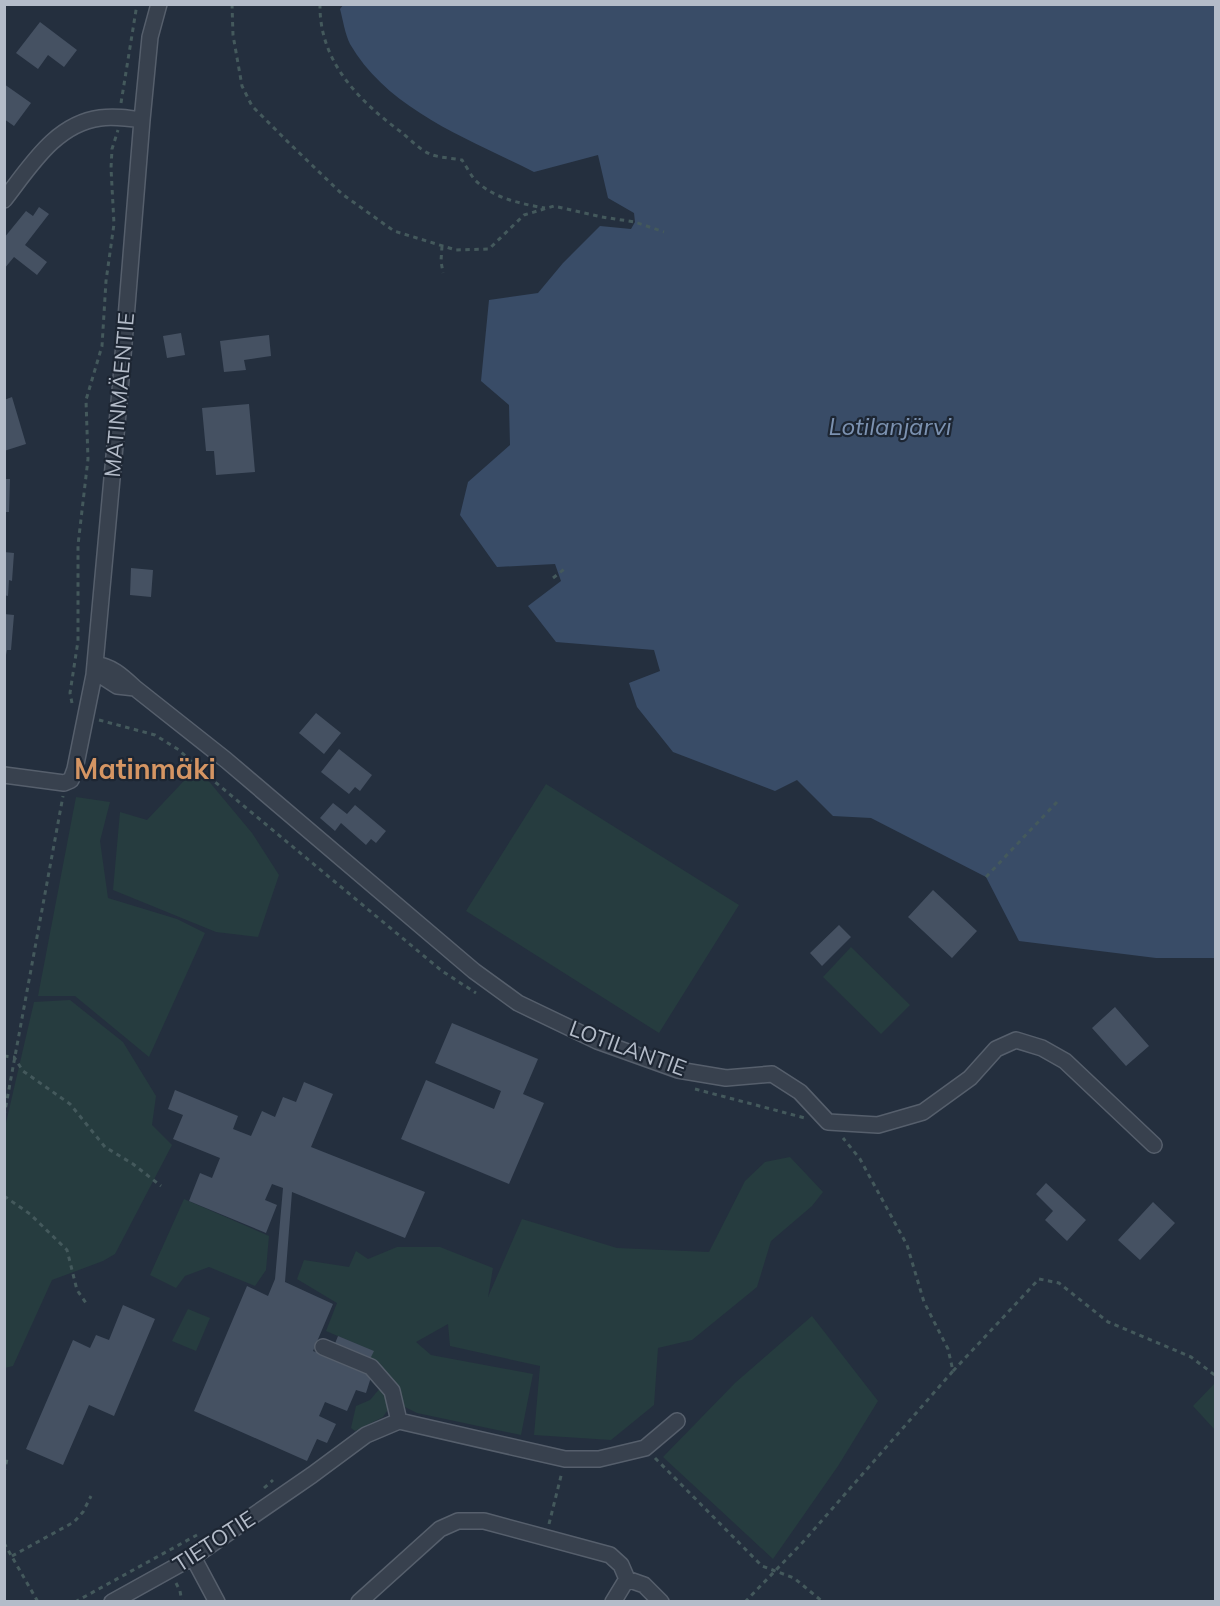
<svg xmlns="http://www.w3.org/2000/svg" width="1220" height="1606" font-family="Mulish,sans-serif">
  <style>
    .green { fill: #263c3f }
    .water { fill: #394c67 }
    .building { fill: #455162 }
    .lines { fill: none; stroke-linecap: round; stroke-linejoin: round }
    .minor-casing { stroke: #565f6c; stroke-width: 18 }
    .path { stroke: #44595c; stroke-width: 3; stroke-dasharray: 4.5 4.5; stroke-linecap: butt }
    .minor { stroke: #38414e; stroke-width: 15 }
    .labels { text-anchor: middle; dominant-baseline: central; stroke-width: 4.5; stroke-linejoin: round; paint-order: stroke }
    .street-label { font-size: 22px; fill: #b4bcc9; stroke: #1d2633 }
    .water-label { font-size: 24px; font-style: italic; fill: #7c92b1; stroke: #1d2633 }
    .district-label { font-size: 28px; font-weight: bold; fill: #d59563; stroke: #1d2633 }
  </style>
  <rect width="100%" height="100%" fill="#242f3e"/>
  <path class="green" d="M197 767 252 833 279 875 258 937 216 932 113 890 120 812 147 820Z
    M546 784 739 905 659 1033 466 911Z
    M76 797 110 802 100 841 108 898 177 919 205 933 149 1057 75 996H38Z
    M851 947 910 1005 881 1034 823 977Z
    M70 1000 123 1042 156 1096 152 1125 172 1145 115 1254 103 1261 52 1280 13 1366 5 1368V1127L34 1002Z
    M790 1157 823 1192 812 1206 771 1241 757 1287 692 1340 658 1348 654 1405 611 1440 534 1435 540 1366 450 1346 448 1324 416 1342 431 1355 533 1374 521 1435 417 1413 403 1406 393 1379 369 1361 373 1351 326 1331 337 1303 297 1279 304 1260 349 1267 356 1251 368 1259 397 1247H440L493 1268 488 1297 522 1219 617 1248 709 1252 745 1181 765 1162Z
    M184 1199 269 1236 266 1270 255 1286 209 1267 185 1276 176 1288 150 1275Z
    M188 1309 210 1318 196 1351 172 1341Z
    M812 1316 878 1401 838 1466 773 1559 663 1457 735 1383Z
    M1215 1383V1430L1193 1406Z
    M381 1387 387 1395 389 1408 383 1417 355 1431 351 1428 356 1406 370 1400Z"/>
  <path class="water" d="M344 4 1215 5V958H1156L1019 941 986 877 871 818 833 816 797 780 775 791 673 752 637 707 629 683 660 671 654 650 556 642 528 606 561 581 555 564 497 567 460 515 468 482 510 445 509 405 481 381 489 300 538 293 563 263 600 226 631 229 635 222 634 213 608 198 598 155 534 172C469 139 388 110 350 44 345 34 343 20 340 9Z"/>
  <path class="building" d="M40 22 77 50 64 67 48 55 38 69 16 53Z
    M4 84 31 103 14 126 4 119Z
    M39 207 49 214 25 245 47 262 37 275 14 257 4 269V238L26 211 33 216Z
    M181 333 185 355 167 358 163 336Z
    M269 335 271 356 244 360 246 370 224 372 220 341Z
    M12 397 26 444 4 451V400Z
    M249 404 255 472 216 475 214 451H206L202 408Z
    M4 479H10L9 512H4Z
    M4 552 14 553 12 581 9 580 8 596 4 595Z
    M131 568 153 570 151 597 130 595Z
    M4 614 14 615 11 650H7L6 655H4Z
    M316 713 341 733 324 754 299 733Z
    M339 749 372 775 360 791 355 787 349 794 321 772Z
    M333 803 347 814 355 805 386 831 376 843 371 839 366 845 341 823 335 831 320 818Z
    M933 890 977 931 952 958 908 917Z
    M839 925 851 937 822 966 810 953Z
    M1115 1007 1149 1046 1126 1066 1092 1028Z
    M452 1023 538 1059 523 1094 544 1103 509 1184 401 1139 426 1080 494 1109 501 1091 435 1063Z
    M304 1082 333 1094 311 1147 425 1192 405 1238 292 1192 285 1282 333 1304 313 1351 372 1374 366 1393 356 1390 347 1411 325 1402 319 1416 336 1424 327 1443 317 1439 307 1461 194 1411 247 1286 268 1296 275 1279 283 1188 272 1184 265 1200 277 1205 266 1233 189 1201 200 1173 212 1178 220 1158 173 1139 183 1115 168 1109 175 1090 238 1116 233 1129 251 1136 262 1111 275 1117 283 1097 296 1102Z
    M1046 1183 1086 1220 1067 1241 1045 1220 1053 1211 1036 1194Z
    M1153 1202 1175 1223 1140 1260 1118 1240Z
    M123 1305 155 1319 114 1416 89 1405 63 1465 26 1449 73 1340 90 1348 96 1335 109 1340Z
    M338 1336 374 1351 369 1361 334 1346Z"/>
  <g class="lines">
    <defs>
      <path id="minor" d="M4 200C30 167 55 124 100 118 114 116 128 118 142 120
        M95 664C113 667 122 676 135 688L226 760 474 971 518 1003 597 1041 678 1070 726 1078 772 1074 800 1092 828 1122 878 1125 923 1112 970 1078 996 1049 1016 1040 1042 1048 1065 1061 1154 1145
        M94 675 103 677 117 686 135 688
        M4 775 64 783 71 780 75 769 94 675 121 380 142 120 150 37 159 4
        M399 1421 565 1459H599L645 1448 677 1421
        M193 1557 217 1602
        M627 1579 644 1585 661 1602
        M112 1602 193 1557 312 1475 366 1435 399 1421 392 1391 371 1367 323 1347
        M359 1602 440 1529 458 1521H484L610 1555 621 1565 627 1579 613 1602"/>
    </defs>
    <use href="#minor" class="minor-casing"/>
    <path class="path" d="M232 4 233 35 242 86 252 106 288 142 342 194 394 231 456 250 489 249 524 215 554 206 602 217 635 222 664 232
      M320 4C319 61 358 100 401 132 410 139 420 150 430 154 439 158 453 158 462 160 466 166 470 174 475 180 493 198 521 204 545 208
      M121 103 137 4
      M442 246 441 261 443 273
      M553 578 567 567
      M72 703 70 693 78 641V545L88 459 86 400 102 346 106 281 114 224 111 168 112 149 118 130
      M99 720 155 735 179 750 197 767 442 971 476 993
      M986 877 1057 802
      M4 1056 14 1057 23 1071 70 1104 105 1147 133 1164 161 1186
      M695 1089 805 1118
      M4 1116 63 796
      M4 1196 30 1214 67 1250 77 1290 88 1306
      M953 1371 1039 1279 1059 1283 1108 1322 1191 1357 1216 1376
      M655 1458 762 1566 794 1578 823 1602
      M4 1473 7 1459
      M264 1488 273 1480
      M549 1524 562 1472
      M4 1543 38 1602
      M12 1556 74 1522 83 1512 91 1496
      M176 1583 180 1591 182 1602
      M75 1602 197 1535
      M745 1602 803 1542 953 1371 948 1349 924 1302 907 1245 860 1159 843 1138"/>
    <use href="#minor" class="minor"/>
  </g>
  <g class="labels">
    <g class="street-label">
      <text transform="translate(119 395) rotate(-85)">MATINMÄENTIE</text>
      <text transform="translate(628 1048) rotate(20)">LOTILANTIE</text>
      <text transform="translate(214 1541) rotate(-33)">TIETOTIE</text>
    </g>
    <g class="water-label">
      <text x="890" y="426">Lotilanjärvi</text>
    </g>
    <g class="district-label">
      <text x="145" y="768">Matinmäki</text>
    </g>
  </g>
  <rect width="1220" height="1606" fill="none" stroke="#b4bcc9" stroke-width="12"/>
</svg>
